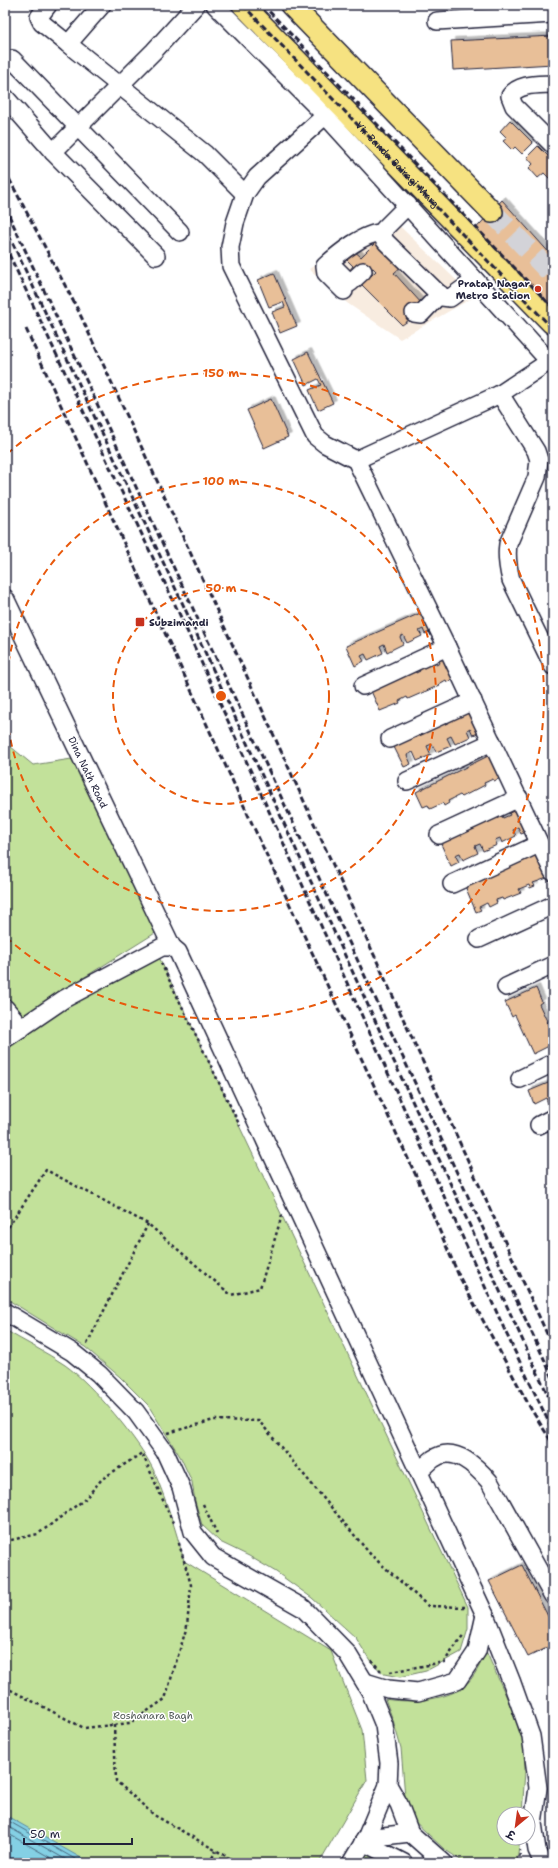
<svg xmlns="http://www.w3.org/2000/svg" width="558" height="1868" font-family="'Shantell Sans','Playpen Sans Deva',sans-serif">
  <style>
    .built { fill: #f8ece0 }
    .green { fill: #c2e19a; stroke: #72826a }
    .water { fill: #84d0e4; stroke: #5d8aa0 }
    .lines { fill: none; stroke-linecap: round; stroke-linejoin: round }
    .shore { stroke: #49687f; stroke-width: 1 }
    .building { fill: #e8bf98; stroke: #22223b; filter: url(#shadow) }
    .major-tunnel { stroke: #d3d3d8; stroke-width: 21; stroke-dasharray: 21 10; stroke-linecap: butt }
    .minor-casing { stroke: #22223b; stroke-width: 20 }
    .major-casing { stroke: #22223b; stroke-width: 24 }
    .path { stroke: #22223b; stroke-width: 2.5; stroke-dasharray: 3 3; stroke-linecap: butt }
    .minor { stroke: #fff; stroke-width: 17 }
    .major { stroke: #f6e281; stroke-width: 21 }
    .rail { stroke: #22223b; stroke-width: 3; stroke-dasharray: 6 3; stroke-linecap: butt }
    .ring { fill: none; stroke: #e8590c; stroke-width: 2; stroke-dasharray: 7 5 }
    .poi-dot { fill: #c8321e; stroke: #fff; stroke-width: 1.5 }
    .labels { text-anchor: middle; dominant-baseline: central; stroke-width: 3; stroke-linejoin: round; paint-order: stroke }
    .street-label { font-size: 10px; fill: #22223b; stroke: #fff }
    .poi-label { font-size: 10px; font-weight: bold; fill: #22223b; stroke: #fff; text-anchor: end }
    .park-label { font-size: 10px; fill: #525b58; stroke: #fff }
    .centre { fill: #e8590c; stroke: #fff; stroke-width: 2 }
    .ring-label { font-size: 12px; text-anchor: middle; font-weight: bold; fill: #e8590c; stroke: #fff; stroke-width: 3; stroke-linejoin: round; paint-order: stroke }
  </style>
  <defs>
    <filter id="shadow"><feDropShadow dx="3.5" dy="-3.5" stdDeviation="0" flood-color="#0004"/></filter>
  </defs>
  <rect width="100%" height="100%" fill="#fff"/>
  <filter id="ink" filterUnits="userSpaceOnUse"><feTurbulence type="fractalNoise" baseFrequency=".025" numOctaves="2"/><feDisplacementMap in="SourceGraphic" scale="8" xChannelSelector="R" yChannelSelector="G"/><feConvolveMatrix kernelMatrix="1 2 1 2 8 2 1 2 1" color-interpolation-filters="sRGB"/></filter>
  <g filter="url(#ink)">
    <path class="built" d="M388 215 474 297 400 339 347 303 309 269Z"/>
    <path class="green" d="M5 742 33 765 78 758 160 930 5 1027Z
      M158 955 468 1607V1629L461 1652 426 1671 400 1677 384 1674 371 1662 356 1638 312 1598 276 1572 249 1556 220 1542 202 1525 195 1501 192 1482 181 1458 148 1405 120 1377 85 1347 5 1298V1045L87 992Z
      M5 1330C25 1342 46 1352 65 1365 92 1384 139 1440 153 1469 166 1499 176 1530 184 1561L331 1651 362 1730 367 1780 319 1863H5Z
      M486 1651 524 1736 525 1771 522 1814H504V1838H520L517 1863H465L444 1849 412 1819 406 1809 401 1748 393 1720 385 1699C407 1703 444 1701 463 1687 474 1679 481 1663 486 1651Z
      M369 1848 409 1863H361Z"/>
    <path class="water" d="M5 1815 90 1863H5Z"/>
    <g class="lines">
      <path class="shore" d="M5 1819 82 1863
        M5 1825 72 1863
        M5 1832 60 1863"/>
    </g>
    <path class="building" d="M449 5H481L449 8Z
      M553 36V64L453 70 451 41Z
      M510 120 533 143 522 154 515 147 512 150 503 141 507 138 500 131Z
      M538 146 553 161V178L551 180 544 173 538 178 529 168 533 164 527 157Z
      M502 200 553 257V320L470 235Z
      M375 243 380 248 382 245 402 266 394 273 422 304 411 312 415 316 402 325 357 280 366 271 371 276 376 271 373 268 371 270 367 266 355 277 349 271 353 266 344 257 352 249 361 257Z
      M274 273 297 326 280 333 272 312 285 307 283 302 269 307 258 280Z
      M308 352 333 403 318 410 309 390 321 385 318 379 306 385 294 359Z
      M271 399 288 437 264 448 247 410Z
      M425 611 434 630 425 634 423 629 419 631 422 636 407 643 403 635 400 637 403 644 387 652 384 644 380 646 383 653 368 660 365 654 361 656 364 661 355 666 346 646Z
      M447 657 457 678 447 682 446 680 439 684 440 685 408 699 407 697 399 701 400 703 380 711 371 691 415 671 416 673 420 671 419 669 434 663 436 665 440 663 439 661Z
      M469 707 481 732 473 735 470 728 467 730 470 737 455 744 451 736 447 738 451 746 436 752 432 744 427 746 431 755 417 761 413 752 407 755 411 764 404 767 392 743Z
      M494 753 505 776 494 781 493 779 484 783 485 785 462 797 460 795 448 801 449 803 444 806 443 803 430 809 428 805 423 807 416 792Z
      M518 806 529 831 521 834 518 827 513 830 516 836 502 843 500 838 495 840 497 845 483 851 480 844 475 846 478 853 463 860 460 853 455 855 459 862 451 866 440 842 501 814 503 818 510 815 508 811Z
      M540 853 550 877 533 883 535 886 530 888 529 885 519 889 521 893 503 900 502 898 496 900 497 903 489 907 487 903 479 907 481 910 476 912 465 886Z
      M536 988 542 1002 539 1004 553 1034V1044L533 1054 515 1015 512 1017 505 1002Z
      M553 1081V1104L549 1106 546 1098 534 1104 529 1091Z
      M522 1565 553 1626V1645L528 1657 489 1581Z"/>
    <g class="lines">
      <path class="major-tunnel" d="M492 212 553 275"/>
      <defs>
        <g id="minor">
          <path d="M48 5 39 17 42 23 68 44 102 5"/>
          <path d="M215 5 325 115 549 361"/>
          <path d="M437 21 553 14"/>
          <path d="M68 44 205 154 245 194"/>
          <path d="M12 59 180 232"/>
          <path d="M553 84C539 85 519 83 510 96L514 106 553 145"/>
          <path d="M5 97 53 152 156 256"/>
          <path d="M339 103 257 177 245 194 235 223 230 247 231 266 315 436 325 444 356 460 447 647 553 872"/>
          <path d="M53 152 154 51 196 5"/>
          <path d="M408 205 384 229 383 238 386 242 442 297 450 298 475 280"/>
          <path d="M336 269 350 283 363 271"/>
          <path d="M344 291 326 273 325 266C338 254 366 231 383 233"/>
          <path d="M414 313 421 314 440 294"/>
          <path d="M553 359 500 394 536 451 539 460 537 477 508 544C506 557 508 568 511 580L553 666"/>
          <path d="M356 460 500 394"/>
          <path id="s1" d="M5 598 172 947"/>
          <path d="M363 686 447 647"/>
          <path d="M390 739 473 701"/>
          <path d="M407 781 492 742"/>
          <path d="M439 835 519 798"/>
          <path d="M452 884 539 844"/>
          <path d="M479 939 553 905"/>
          <path d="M506 987 553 965"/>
          <path d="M5 1008 22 1028"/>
          <path d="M5 1039 64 999 162 947H172L178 952 485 1615 512 1683 531 1736 538 1788 533 1823 537 1850 543 1863"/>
          <path d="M520 1079 553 1063"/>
          <path d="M539 1125 553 1118"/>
          <path d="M5 1312 72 1352 99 1374 136 1412 165 1452 181 1487 193 1532 213 1557 303 1608 347 1653 370 1691 384 1725 389 1763 388 1785 399 1804 410 1833"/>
          <path d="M419 1472C423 1468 428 1463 433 1459 454 1444 476 1466 489 1481L553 1596"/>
          <path d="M365 1682 388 1689 418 1692 457 1681 477 1651 485 1615"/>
          <path d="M366 1838 410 1833 444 1863"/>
          <path d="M363 1842 404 1863"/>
          <path d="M351 1863 366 1838 388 1785"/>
        </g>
        <g id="major">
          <path id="s2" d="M243 5 552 323"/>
          <path d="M291 5 492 212"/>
        </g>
      </defs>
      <use href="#minor" class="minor-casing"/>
      <use href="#major" class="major-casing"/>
      <path class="path" d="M161 963 240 1126
        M5 1232 46 1170 148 1224 231 1295 260 1288 282 1215
        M87 1344 148 1224
        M168 1433 214 1420 259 1421 371 1555 428 1606 465 1607
        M203 1504 218 1536
        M5 1540H11L38 1534 85 1499 102 1479 142 1453 174 1525
        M371 1660 381 1671
        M390 1672 444 1662 464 1634
        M5 1687 84 1728 130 1723 165 1699 187 1626 191 1585 178 1540
        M114 1725 116 1781 154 1815 238 1863
        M209 1863 216 1851
        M519 1863 520 1850"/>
      <use href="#minor" class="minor"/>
      <use href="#major" class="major"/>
      <path class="rail" d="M243 5 553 329
        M263 5 553 308
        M5 171 79 312 208 591 553 1347
        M5 207 553 1378
        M5 227 180 598 553 1406
        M5 246 173 600 507 1335 553 1431
        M26 329 255 830 418 1180 459 1276 531 1409 553 1444"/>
    </g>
  </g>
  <g class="ring">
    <circle cx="221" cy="696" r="108"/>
    <circle cx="221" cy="696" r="215"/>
    <path d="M7 454A323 323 0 1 1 7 938"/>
  </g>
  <g class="poi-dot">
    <circle cx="538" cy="289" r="4"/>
    <rect x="135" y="617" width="10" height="10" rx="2"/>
  </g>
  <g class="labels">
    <g class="street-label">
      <text stroke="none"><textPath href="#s2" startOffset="222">Vir Banda Bairagi Marg</textPath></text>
      <text stroke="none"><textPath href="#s1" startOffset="193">Dina Nath Road</textPath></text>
    </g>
    <g class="poi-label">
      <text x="530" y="283">Pratap Nagar<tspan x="530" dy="12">Metro Station</tspan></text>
      <text x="149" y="622" text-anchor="start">Subzimandi</text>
    </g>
    <g class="park-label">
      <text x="153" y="1715">Roshanara Bagh</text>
    </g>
  </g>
  <circle cx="221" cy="696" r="6" class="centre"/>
  <g class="ring-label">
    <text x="221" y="377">150 m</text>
    <text x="221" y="485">100 m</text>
    <text x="221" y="592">50 m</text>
  </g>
  <rect width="558" height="1868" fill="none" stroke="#fff" stroke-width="20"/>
  <rect x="10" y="10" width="538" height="1848" fill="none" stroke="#22223b" stroke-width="1.5" filter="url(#ink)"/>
  <g transform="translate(516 1826) rotate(209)"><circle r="19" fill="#ffffff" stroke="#a7a7b1"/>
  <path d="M0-3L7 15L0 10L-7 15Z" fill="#c8321e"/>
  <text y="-6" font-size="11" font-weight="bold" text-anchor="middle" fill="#22223b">उ</text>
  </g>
  <path d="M24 1838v6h108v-6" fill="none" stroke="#22223b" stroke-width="2"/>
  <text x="30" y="1838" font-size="12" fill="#22223b" stroke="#ffffff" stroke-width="3" paint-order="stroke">50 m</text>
</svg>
